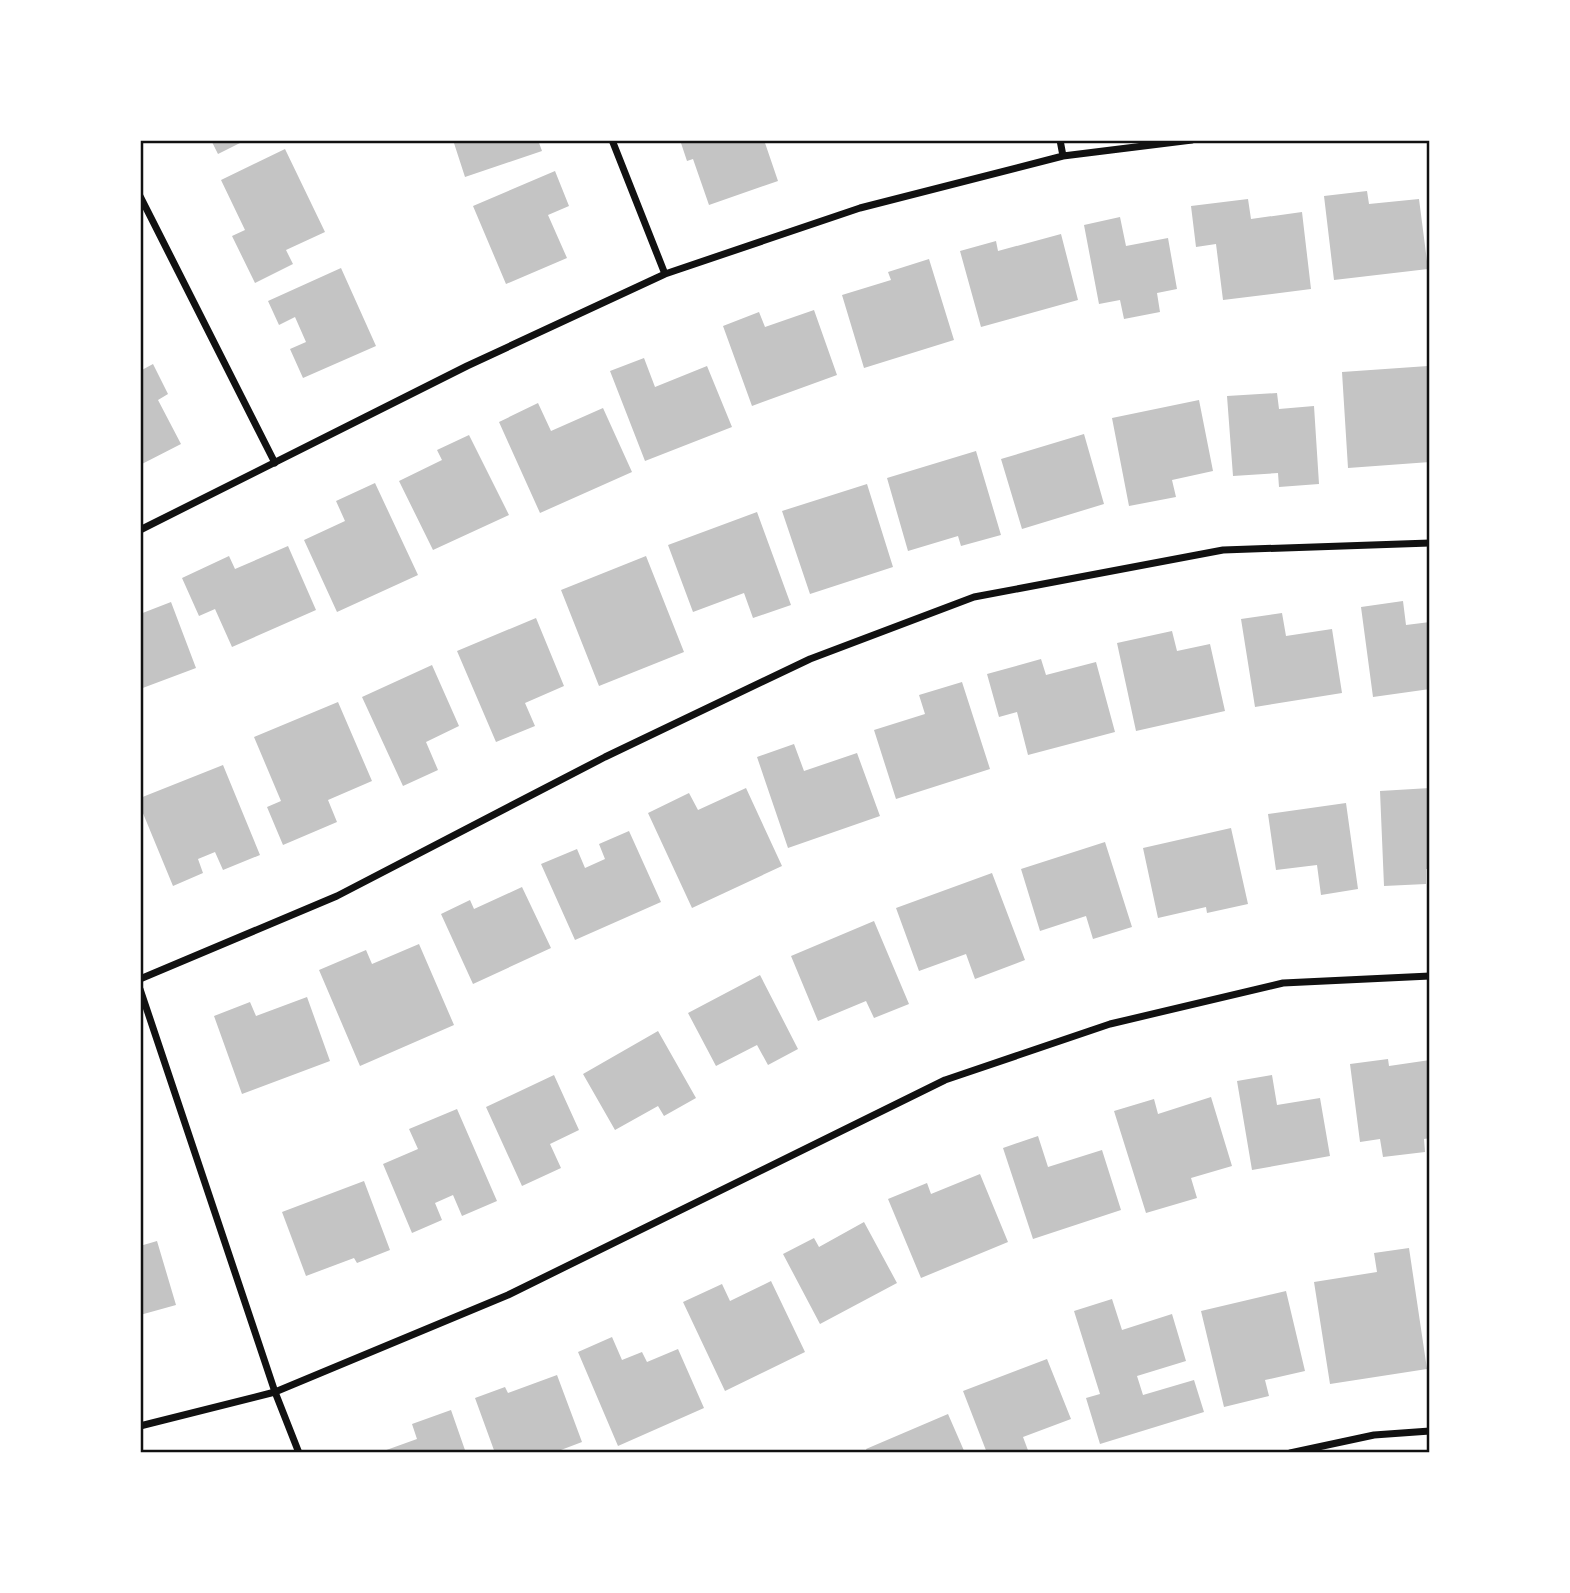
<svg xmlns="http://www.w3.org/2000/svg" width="1570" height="1593" font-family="'Fira Sans',sans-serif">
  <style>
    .building { fill: #c4c4c4 }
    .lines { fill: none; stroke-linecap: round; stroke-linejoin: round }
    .minor { stroke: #111; stroke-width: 7 }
    .neatline { fill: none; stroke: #111; stroke-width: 2.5 }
  </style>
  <rect width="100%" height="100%" fill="#fff"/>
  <path class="building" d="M211 140H246L218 154Z
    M453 140H538L542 151 465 177Z
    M680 140H764L778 181 709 205 693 159 687 161Z
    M285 149 325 232 286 250 293 264 255 283 232 236 245 230 221 180Z
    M555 171 569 206 548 215 567 258 506 284 473 206Z
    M1367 191 1369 204 1419 199 1428 269 1334 280 1324 196Z
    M1248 199 1251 219 1302 212 1311 289 1223 300 1216 244 1196 247 1191 206Z
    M1120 217 1126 246 1168 238 1177 289 1157 293 1160 312 1124 319 1120 300 1099 304 1084 225Z
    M1061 234 1078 300 981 327 960 251 996 241 998 251Z
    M929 259 954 340 864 368 842 295 891 280 888 272Z
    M341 268 376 346 303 378 290 349 306 342 295 317 279 325 268 301Z
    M814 310 837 375 752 406 723 326 759 312 765 327Z
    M644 358 655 387 707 366 732 427 645 461 610 371Z
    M153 364 168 394 158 400 181 444 140 465V371Z
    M1428 366 1430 462 1348 468 1342 372Z
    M1277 393 1279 409 1314 406 1319 484 1279 487 1278 473 1233 476 1227 396Z
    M1199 400 1213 471 1172 480 1176 497 1129 506 1112 418Z
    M538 403 551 431 603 408 632 472 540 513 499 422Z
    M1084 434 1104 504 1022 529 1001 459Z
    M469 435 509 515 433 550 399 481 442 460 437 450Z
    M976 451 1001 535 961 546 958 536 908 551 887 478Z
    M375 483 418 575 337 612 304 540 345 521 336 501Z
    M867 484 893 567 810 594 782 511Z
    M757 512 791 605 753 618 744 593 693 612 668 545Z
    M288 546 316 610 232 647 215 609 199 616 182 578 229 556 235 569Z
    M646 556 684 652 599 686 561 590Z
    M1403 601 1406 625 1430 622V689L1373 697 1361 607Z
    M171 602 196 668 140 689V614Z
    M1282 613 1286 636 1332 629 1342 693 1255 707 1241 619Z
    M536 618 564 686 525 703 535 726 496 742 457 651Z
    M1172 631 1177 651 1210 644 1225 711 1136 731 1117 643Z
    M1041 659 1046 675 1096 662 1115 732 1028 755 1017 712 999 717 987 674Z
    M432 665 459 726 426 742 438 770 403 786 362 697Z
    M962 682 990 769 896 799 874 730 925 714 919 695Z
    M338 702 372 781 328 800 337 822 283 845 267 807 281 801 254 737Z
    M794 744 804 771 857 753 880 816 788 848 757 757Z
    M223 765 260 855 223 870 215 852 198 859 203 873 173 886 140 806V798Z
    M746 788 782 866 692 908 648 813 689 793 698 810Z
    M1430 788V869H1426V884L1384 886 1380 791Z
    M1346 803 1358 889 1321 895 1317 865 1276 870 1268 814Z
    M1231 828 1248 904 1207 913 1206 907 1158 918 1143 848Z
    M629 831 661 902 575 940 541 864 577 849 585 868 605 859 599 844Z
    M1105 842 1132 927 1093 939 1086 916 1040 931 1021 869Z
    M992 873 1025 960 975 979 966 954 919 971 896 908Z
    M522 887 551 948 473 984 441 914 470 900 474 909Z
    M874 921 909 1004 874 1018 866 1001 818 1021 791 956Z
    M419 944 454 1025 360 1066 319 970 366 950 372 964Z
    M760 975 798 1049 768 1065 757 1045 716 1066 688 1013Z
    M307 997 330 1061 242 1094 214 1016 250 1002 256 1016Z
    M658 1031 696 1098 664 1116 658 1106 615 1130 583 1074Z
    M1388 1059 1389 1066 1430 1060V1138L1424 1139 1425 1152 1383 1157 1380 1139 1360 1142 1350 1064Z
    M554 1075 579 1130 550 1144 561 1168 522 1186 486 1107Z
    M1272 1075 1277 1105 1320 1098 1330 1156 1252 1170 1237 1081Z
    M1211 1097 1232 1166 1191 1178 1197 1198 1146 1213 1114 1111 1154 1099 1158 1114Z
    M457 1109 497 1201 462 1216 453 1195 435 1203 442 1220 412 1233 383 1164 418 1149 409 1129Z
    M1038 1136 1048 1167 1102 1150 1121 1210 1033 1239 1003 1148Z
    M980 1174 1008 1242 921 1278 888 1199 927 1183 931 1194Z
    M364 1181 390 1250 357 1263 354 1258 306 1276 282 1212Z
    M864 1222 897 1283 820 1324 783 1254 814 1238 819 1247Z
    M157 1241 176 1305 140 1315V1246Z
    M1409 1248 1427 1369 1330 1384 1314 1282 1377 1272 1374 1253Z
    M771 1281 805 1352 725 1391 683 1302 722 1284 730 1301Z
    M1286 1291 1305 1371 1265 1380 1269 1396 1224 1407 1201 1311Z
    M1112 1299 1122 1330 1172 1314 1186 1361 1137 1376 1143 1395 1194 1380 1204 1412 1100 1444 1086 1398 1100 1394 1074 1311Z
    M612 1337 622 1360 642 1352 647 1362 678 1349 704 1408 618 1446 578 1352Z
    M1047 1359 1071 1419 1023 1437 1029 1453H987L963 1391Z
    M557 1375 582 1442 553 1453H495L475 1398 505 1387 508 1393Z
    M451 1410 466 1453H378L417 1439 412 1424Z
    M948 1414 965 1453H868L866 1449Z"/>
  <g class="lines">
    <path class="minor" d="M612 140 665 274
      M1060 140 1063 156
      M140 196 275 463
      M140 530 467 366 665 274 860 208 1063 156 1192 140
      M140 979 337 896 605 757 810 659 974 597 1223 550 1430 543
      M140 989 275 1392 299 1453
      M140 1426 275 1392 508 1295 945 1080 1110 1024 1283 983 1430 976
      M1290 1453 1374 1435 1430 1431"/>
  </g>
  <rect width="1570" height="1593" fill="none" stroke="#ffffff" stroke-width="284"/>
  <rect x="142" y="142" width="1286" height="1309" class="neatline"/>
</svg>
